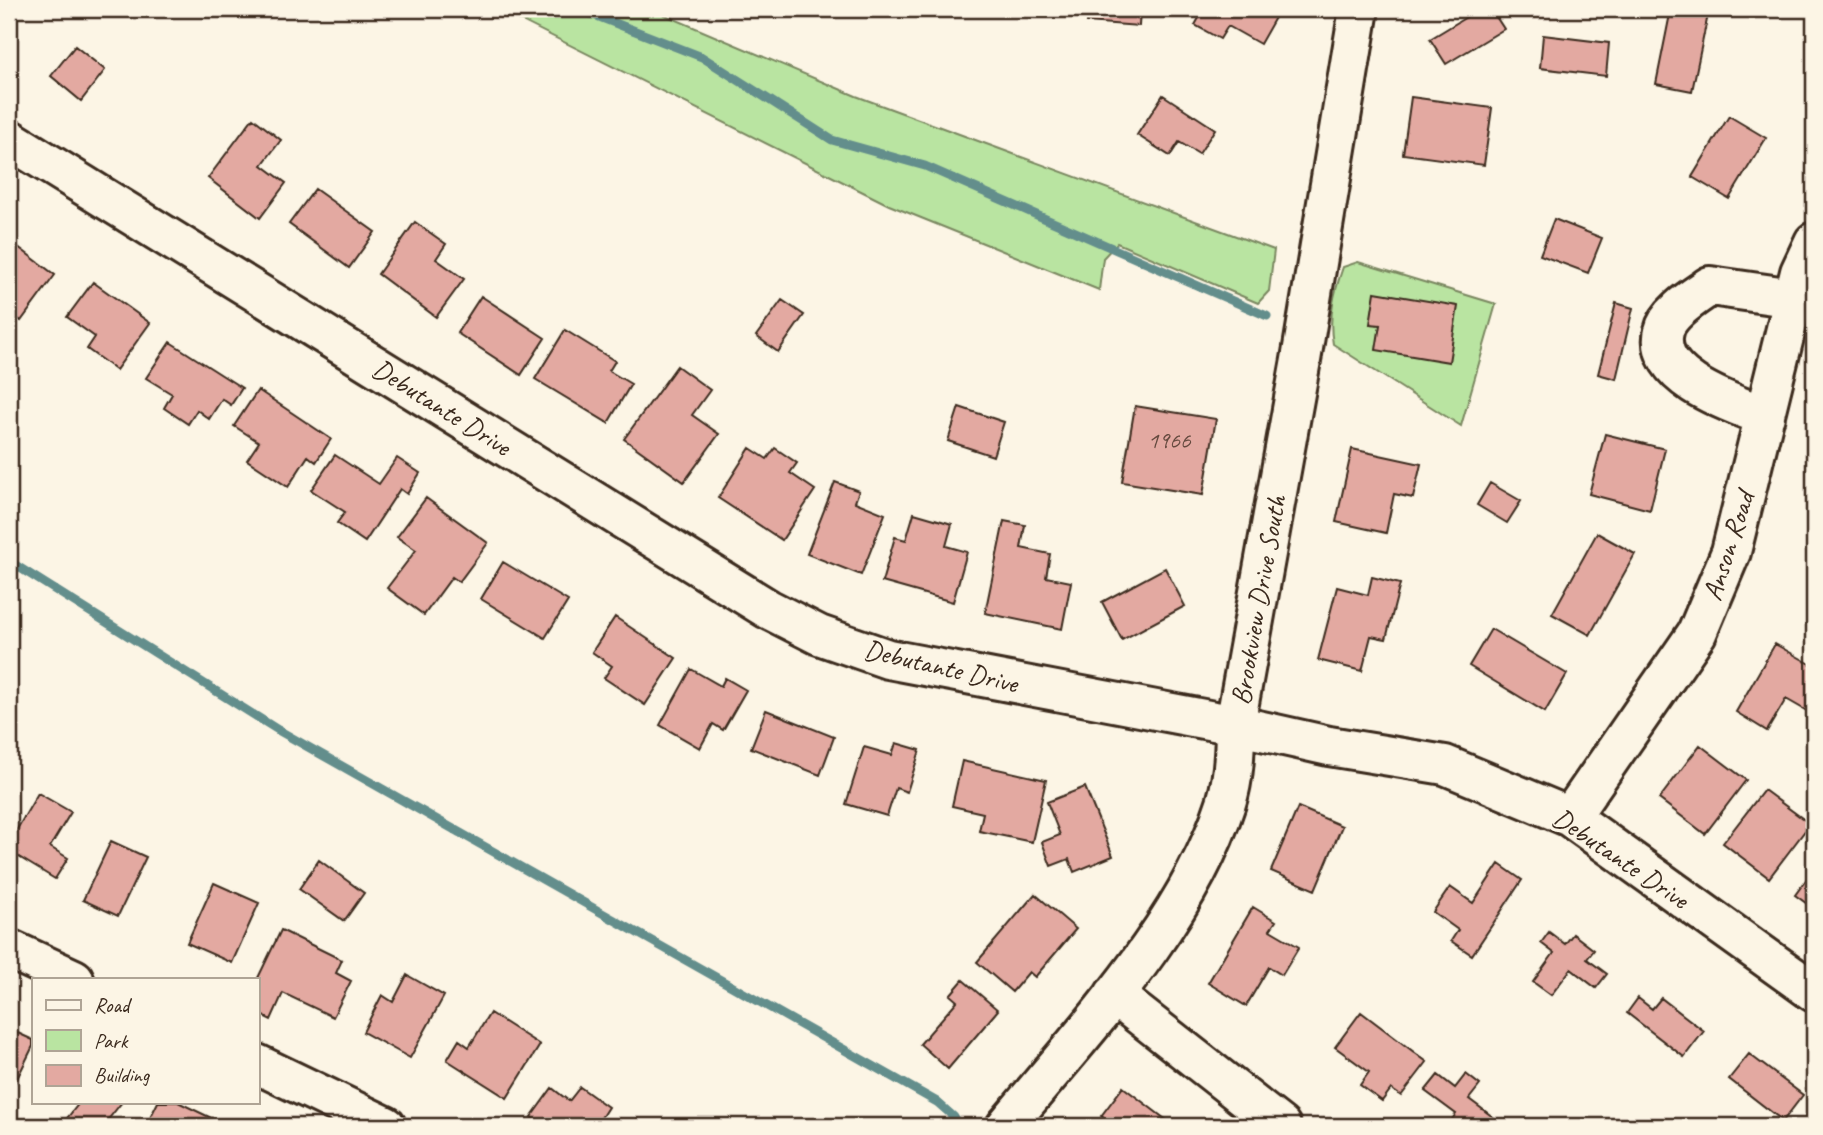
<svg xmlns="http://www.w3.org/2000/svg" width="1823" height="1135" font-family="Caveat,sans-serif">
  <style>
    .green { fill: #b9e4a1; stroke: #7a8760; stroke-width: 2 }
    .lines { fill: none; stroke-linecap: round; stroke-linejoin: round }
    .stream { stroke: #638e8c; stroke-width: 9 }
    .building { fill: #e3a9a1; stroke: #3b2a1e; stroke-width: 2 }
    .minor-casing { stroke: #3b2a1e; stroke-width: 44 }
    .minor { stroke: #fcf5e5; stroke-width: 38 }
    .labels { text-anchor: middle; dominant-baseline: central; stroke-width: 6; stroke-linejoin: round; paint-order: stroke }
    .number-label { font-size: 24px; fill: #654a3f }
    .street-label { font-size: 28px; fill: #3b2a1e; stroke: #fcf5e5 }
  </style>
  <rect width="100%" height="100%" fill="#fcf5e5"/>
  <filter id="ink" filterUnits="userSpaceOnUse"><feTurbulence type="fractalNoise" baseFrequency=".0143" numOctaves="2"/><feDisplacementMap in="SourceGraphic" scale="14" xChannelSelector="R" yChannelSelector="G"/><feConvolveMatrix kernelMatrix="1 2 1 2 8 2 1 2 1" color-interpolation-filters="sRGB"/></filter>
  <g filter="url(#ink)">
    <path class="green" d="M498 9H651L856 96 1274 250 1269 291 1258 303 1117 243 1103 258 1099 290 889 205Z
      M1358 262 1496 304 1461 426 1333 344C1328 316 1334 293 1343 267Z"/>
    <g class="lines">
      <path class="stream" d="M579 9 702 57 832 140 925 166 1267 316
        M9 561 278 730 937 1102 954 1117"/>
    </g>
    <path class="building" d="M1088 9H1140L1139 26 1087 22Z
      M1204 9H1268L1277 14 1260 44 1228 26 1220 39 1195 25Z
      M1464 9H1491L1504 29 1446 64 1430 39 1468 16Z
      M1671 9 1709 10 1692 91 1656 84Z
      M1543 35 1609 43 1606 76 1540 68Z
      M75 46 105 70 81 101 51 76Z
      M1163 95 1215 129 1199 154 1179 142 1170 156 1137 135Z
      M1411 97 1492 108 1484 165 1403 154Z
      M1729 116 1766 138 1729 199 1692 177Z
      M253 118 281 140 262 165 286 183 260 218 208 178Z
      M315 189 375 232 349 268 289 224Z
      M1554 219 1602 238 1588 273 1540 255Z
      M415 222 446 244 436 259 464 279 436 317 378 274Z
      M9 240 55 275 21 321 9 312Z
      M93 282 150 323 116 370 87 349 95 337 67 317Z
      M1375 292 1458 306 1449 362 1376 350 1380 325 1370 324Z
      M481 296 545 338 521 375 457 333Z
      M782 300 804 315 778 352 756 336Z
      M1616 303 1633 308 1616 379 1598 374Z
      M565 330 615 361 609 371 631 384 608 423 535 379Z
      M170 342 242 388 231 405 222 399 209 419 197 410 188 424 164 408 172 394 146 378Z
      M677 366 710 390 692 415 719 434 684 482 624 439Z
      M258 390 331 439 316 462 308 456 288 487 247 460 259 442 234 426Z
      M1135 406 1216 419 1203 495 1122 482Z
      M959 407 1004 422 993 456 948 441Z
      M1605 434 1665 449 1650 510 1589 494Z
      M750 448 767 459 775 448 797 463 790 473 815 490 782 540 718 498Z
      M1352 449 1421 464 1413 498 1394 494 1386 533 1336 522Z
      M335 455 379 484 397 458 420 473 407 494 400 489 365 542 337 523 345 512 311 490Z
      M835 482 859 491 855 502 885 514 861 575 807 554Z
      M1490 483 1521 501 1507 523 1477 505Z
      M426 498 488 543 459 582 452 577 424 615 387 588 416 550 397 537Z
      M914 513 952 524 946 546 967 552 953 602 882 582 895 537 906 540Z
      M1004 521 1025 525 1021 548 1050 554 1046 577 1071 582 1062 629 985 613Z
      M1597 533 1635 554 1590 635 1552 614Z
      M503 562 568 601 545 638 481 599Z
      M1165 568 1185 606 1122 640 1102 602Z
      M1372 577 1400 584 1386 639 1371 636 1362 671 1318 660 1337 587 1368 595Z
      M615 617 676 658 645 705 604 678 612 666 592 652Z
      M1491 629 1567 674 1545 712 1469 666Z
      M1775 644 1814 666V715L1786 699 1767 731 1736 712Z
      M691 669 721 686 725 678 746 690 723 730 713 724 700 748 660 725Z
      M766 710 834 737 820 775 751 748Z
      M896 743 920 750 907 792 896 788 887 816 846 804 864 747 892 755Z
      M1700 745 1746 780 1705 834 1659 799Z
      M962 761 1046 780 1032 842 979 831 983 813 952 806Z
      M1085 787 1113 856 1074 872 1069 859 1051 866 1042 842 1060 835 1047 802Z
      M1764 790 1810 824 1769 878 1723 843Z
      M38 793 71 812 50 847 68 858 55 879 9 851V843Z
      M1298 807 1342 826 1315 890 1271 871Z
      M111 841 146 857 118 916 83 900Z
      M319 860 364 893 344 921 299 889Z
      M1499 864 1522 880 1472 955 1451 941 1458 930 1433 912 1450 887 1473 903Z
      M1814 869V909L1795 895Z
      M214 883 259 903 232 963 187 943Z
      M1035 894 1076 929 1035 977 1029 972 1012 992 977 962Z
      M1253 907 1276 921 1270 930 1299 947 1282 975 1269 967 1246 1006 1208 983Z
      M281 930 342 960 336 973 351 981 333 1017 283 993 271 1020 257 1013V980Z
      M1549 932 1565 944 1573 934 1594 950 1587 959 1607 974 1596 988 1571 969 1551 995 1533 982 1554 953 1541 943Z
      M407 975 444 996 410 1058 363 1032 382 995 393 1002Z
      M963 980 998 1010 948 1069 920 1044 957 1001 950 995Z
      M1638 998 1652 1009 1661 998 1704 1031 1684 1057 1627 1013Z
      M1361 1012 1427 1062 1401 1096 1391 1089 1382 1101 1360 1085 1369 1072 1335 1047Z
      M490 1013 540 1045 507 1098 447 1060 459 1040 469 1047Z
      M9 1029 33 1040V1046L10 1093Z
      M1749 1054 1803 1095 1783 1121 1729 1079Z
      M1466 1074 1480 1085 1469 1099 1505 1126H1447L1456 1114 1425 1091 1438 1075 1455 1088Z
      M580 1087 608 1107 601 1118 612 1126H543L531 1117 552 1088 569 1101Z
      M1123 1087 1173 1125V1126H1104L1108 1121 1101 1116Z
      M80 1102H122L103 1126H70L64 1122Z
      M158 1102H178L228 1126H146Z"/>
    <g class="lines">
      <defs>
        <path id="minor" d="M9 139 768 609 819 635 888 659 1235 725 1329 746 1445 765 1570 817 1814 992
          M1765 416C1733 404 1652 378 1664 331 1668 312 1696 296 1710 286L1794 298
          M1570 817 1697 633 1731 552 1800 272 1814 242
          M9 949 74 979
          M1114 995 1281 1126
          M257 1064 386 1126
          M1006 1126C1085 1030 1187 924 1226 803 1234 778 1235 751 1235 725L1301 360 1359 9"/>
      </defs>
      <use href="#minor" class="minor-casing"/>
      <use href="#minor" class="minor"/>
    </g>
  </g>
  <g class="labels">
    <g class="number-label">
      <text x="1169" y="440">1966</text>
    </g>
    <g class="street-label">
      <text transform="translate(442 407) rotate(32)">Debutante Drive</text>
      <text transform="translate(1728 546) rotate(-72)">Anson Road</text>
      <text transform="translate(1258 600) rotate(-80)">Brookview Drive South</text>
      <text transform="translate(941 666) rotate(13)">Debutante Drive</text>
      <text transform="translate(1621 858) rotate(34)">Debutante Drive</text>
    </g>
  </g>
  <rect width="1823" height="1135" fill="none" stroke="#fcf5e5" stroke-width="35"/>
  <rect x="18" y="18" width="1788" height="1100" fill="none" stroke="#3b2a1e" stroke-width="2.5" filter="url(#ink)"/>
  <rect x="32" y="978" width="228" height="126" fill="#fcf5e5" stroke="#afa495" stroke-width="2"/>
  <rect x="46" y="1000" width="35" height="10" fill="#fcf5e5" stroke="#afa495" stroke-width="2"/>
  <text x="94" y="1012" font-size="21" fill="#3b2a1e">Road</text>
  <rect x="46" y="1030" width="35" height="21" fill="#b9e4a1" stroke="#afa495" stroke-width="2"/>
  <text x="94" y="1048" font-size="21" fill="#3b2a1e">Park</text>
  <rect x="46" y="1065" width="35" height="21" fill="#e3a9a1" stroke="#afa495" stroke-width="2"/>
  <text x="94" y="1082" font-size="21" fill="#3b2a1e">Building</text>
</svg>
